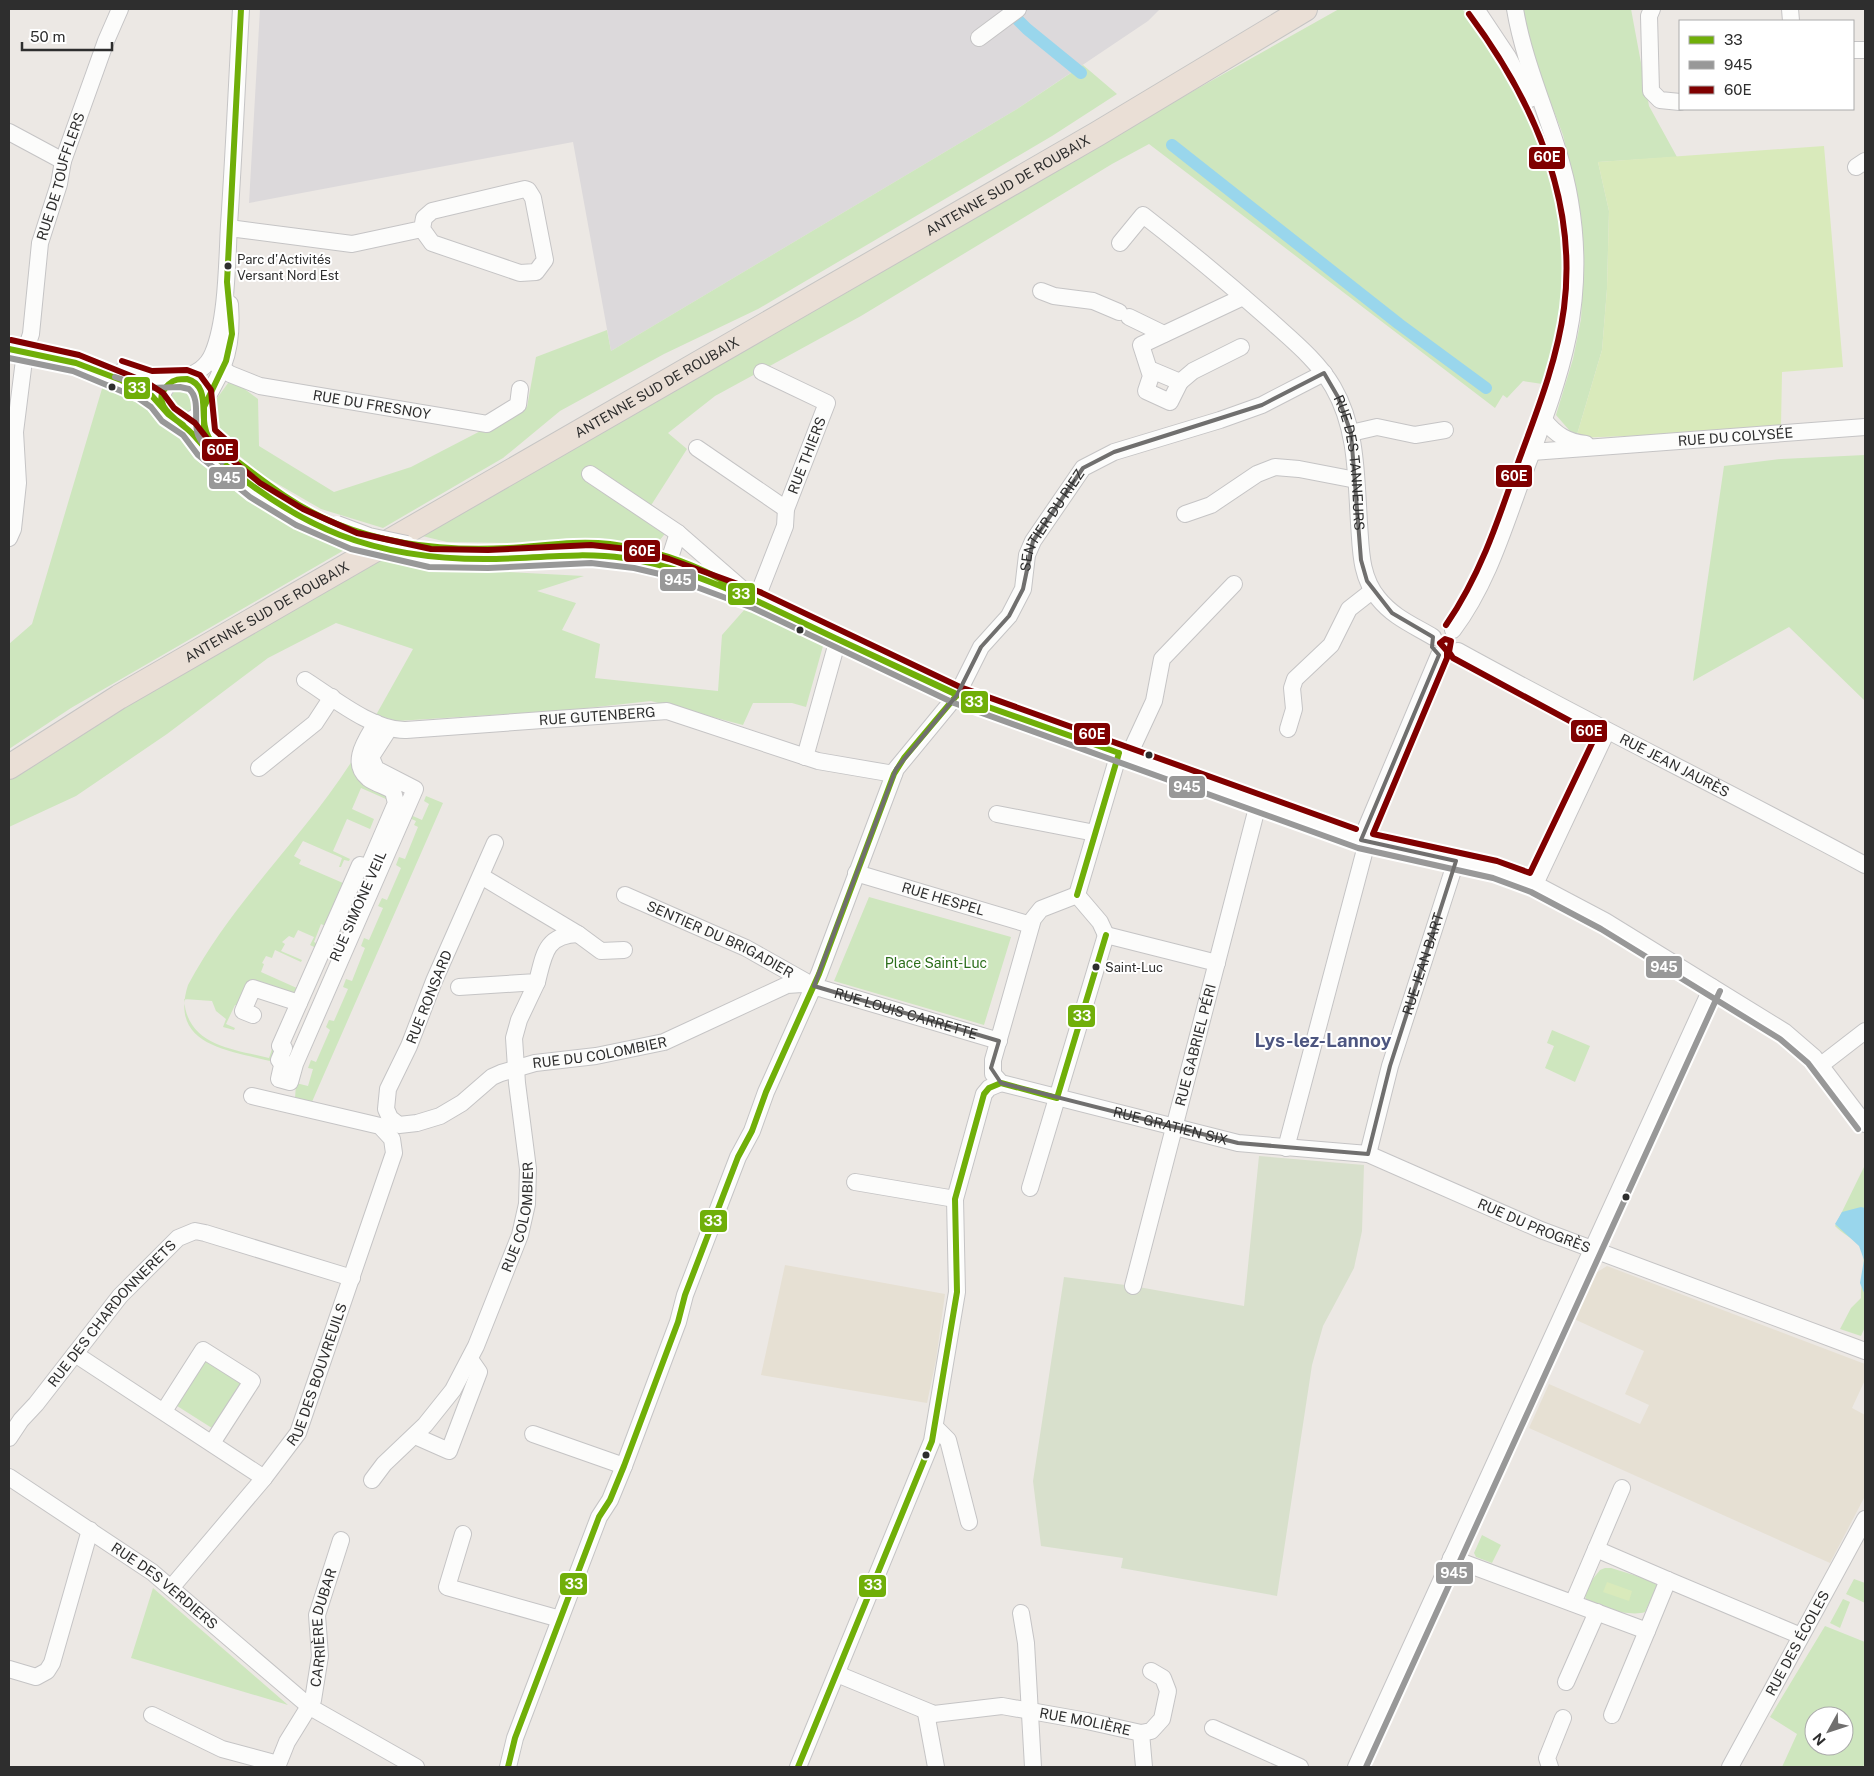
<svg xmlns="http://www.w3.org/2000/svg" width="1874" height="1776" font-family="'Public Sans',sans-serif">
  <style>
    .industrial { fill: #dcd9db }
    .education { fill: #e6e0d3 }
    .green { fill: #cee6be; fill-rule: evenodd }
    .cemetery { fill: #d8e0cc }
    .pitch { fill: #d9eabb }
    .water { fill: #99d6ec }
    .lines { fill: none; stroke-linecap: round; stroke-linejoin: round }
    .canal { stroke: #99d6ec; stroke-width: 12 }
    .minor-casing { stroke: #c5c4c5; stroke-width: 18 }
    .highway-casing { stroke: #c6c5c4; stroke-width: 26 }
    .minor { stroke: #fcfcfb; stroke-width: 16 }
    .highway { stroke: #eadfd6; stroke-width: 24 }
    .minor-bridge-casing { stroke: #c5c4c5; stroke-width: 18; stroke-linecap: butt }
    .minor-bridge { stroke: #fcfcfb; stroke-width: 16 }
    .bus-1-casing { stroke: #fff; stroke-width: 10 }
    .bus-2-casing { stroke: #fff; stroke-width: 10 }
    .bus-3-casing { stroke: #fff; stroke-width: 10 }
    .bus-1 { stroke: #70af09; stroke-width: 6 }
    .bus-2 { stroke: #989898; stroke-width: 6 }
    .bus-3 { stroke: #800000; stroke-width: 6 }
    .marked { fill: none; stroke: #706f6e; stroke-width: 4; stroke-linejoin: round }
    .bus-dot { fill: #2e2e2e; stroke: #fff; stroke-width: 2 }
    .labels { text-anchor: middle; dominant-baseline: central; stroke-width: 4; stroke-linejoin: round; paint-order: stroke }
    .bus-label { font-size: 13px; fill: #2e2e2e; stroke: #fff; text-anchor: start }
    .street-label { font-size: 14px; fill: #2e2e2e; stroke: #fff }
    .park-label { font-size: 14px; fill: #2c6e1b; stroke: #fff }
    .district-label { font-size: 19px; font-weight: bold; fill: #4d5680; stroke: #fff }
    .line-badge { stroke: #fff; stroke-width: 2 }
    .badge-label { font-size: 14px; text-anchor: middle; font-weight: bold; fill: #fff }
  </style>
  <rect width="100%" height="100%" fill="#ece8e4"/>
  <path class="industrial" d="M260 9H1160L1148 21 1017 109 611 351 573 142 249 203Z"/>
  <path class="education" d="M785 1265 945 1294 936 1360 927 1403 761 1375Z
    M1607 1266 1865 1364V1380L1852 1408 1865 1415V1496L1830 1563 1529 1428 1549 1384 1640 1424 1649 1405 1625 1394 1644 1351 1574 1319 1594 1274Z"/>
  <path class="green" d="M1339 9H1462L1471 19 1503 65 1556 176 1562 202 1568 258V299L1549 385 1523 381 1507 398 1503 395 1495 408 1149 144 1112 164 861 316 715 396 668 433 687 449 650 507 672 525 655 546 597 538 519 543 447 542 418 535 951 227Z
    M1521 9H1631L1649 106 1677 157 1598 162 1609 211 1607 289 1602 350 1576 438 1556 415 1573 359 1581 319 1584 261 1581 215 1563 135 1531 51Z
    M1083 65 1117 94 1052 136 758 309 664 354 560 411 503 458 383 528 321 509 264 476 225 444 211 428 207 412 231 379 258 399 259 446 334 492 411 467 527 407 536 357 607 330 611 351 1017 109Z
    M104 382C125 395 149 407 168 423 217 464 286 530 346 549L71 708 9 749V644L32 624Z
    M171 400a12 12 0 1 1 24 0a12 12 0 1 1-24 0Z
    M1865 455V701L1789 627 1693 681 1724 466 1781 459Z
    M384 558 409 567 584 576 537 591 576 603 562 630 600 644 595 678 718 691 722 635 745 609 823 646 806 707 792 703H753L743 725 651 701 569 710 397 721 376 715 413 649 336 623 268 658 167 734 76 796 9 827V777L39 756Z
    M360 748 395 803 361 788 352 809 374 819 370 829 347 819 333 851 350 859 349 861 344 860 341 867H339L342 858 303 841 294 856 301 860 299 864 343 883 328 927 321 924 314 942 320 945 316 948 310 945 314 937 298 930 294 938 289 936 282 942 285 944 281 951 302 960 301 962 275 950 272 958 266 956 262 963 264 964 261 972 299 989 290 1007 254 991 246 1009 235 1005 226 1024 235 1028 234 1030 223 1027 226 1019 216 1011 212 1001 184 999C187 1046 233 1049 269 1058L272 1049 274 1050 270 1061C227 1050 169 1045 188 985 235 897 310 832 360 748Z
    M426 796 443 803 311 1104 295 1099 296 1083 308 1086 313 1069 308 1068 311 1060 316 1062 330 1030 326 1027 329 1020 334 1021 348 989 343 987 346 979 352 981 365 948 361 946 364 938 369 940 383 908 378 906 382 898 387 900 401 868 396 865 399 857 405 859 418 827 414 825 416 821 405 816 406 813 422 820 429 804 424 801Z
    M869 897 1011 937 984 1025 834 981Z
    M1552 1030 1590 1046 1575 1082 1545 1068 1554 1046 1547 1043Z
    M1865 1165V1327L1861 1336 1840 1329 1851 1308 1861 1298C1860 1283 1868 1258 1860 1246 1855 1239 1842 1234 1835 1226Z
    M209 1359 241 1380 243 1387 215 1430 174 1404 202 1361Z
    M1482 1535 1501 1545 1492 1563 1476 1557 1474 1553Z
    M1605 1568H1611L1653 1581 1657 1586 1645 1612C1632 1617 1597 1608 1586 1600L1584 1590 1600 1570Z
    M1854 1579 1865 1583V1603L1846 1594Z
    M153 1588 288 1705 131 1658Z
    M1843 1599 1850 1602 1840 1628 1830 1623Z
    M1825 1626 1865 1642V1763L1863 1767H1782L1797 1734 1770 1717ZM1814 1716H1844V1746H1814Z"/>
  <path class="cemetery" d="M1259 1156 1364 1165 1362 1231 1354 1268 1323 1326 1312 1365 1277 1596 1121 1568 1123 1558 1041 1546 1033 1481 1064 1277 1133 1286 1244 1306Z"/>
  <path class="pitch" d="M1824 146 1843 367 1782 372 1781 426 1677 434 1576 438 1602 350 1607 289 1609 211 1598 162Z
    M1607 1582 1632 1591 1629 1601 1603 1592Z"/>
  <path class="water" d="M1861 1207 1865 1208V1295L1860 1283 1864 1260 1859 1246 1835 1224 1842 1212Z"/>
  <g class="lines">
    <path class="canal" d="M1007 9 1027 29 1081 73
      M1172 145 1399 324 1486 388"/>
    <defs>
      <g id="minor">
        <path d="M1476 9 1508 57 1530 99"/>
        <path d="M1652 9 1649 16 1651 91 1660 100 1680 102"/>
        <path d="M1790 9 1791 21"/>
        <path d="M979 38 1018 9"/>
        <path d="M1853 50H1865"/>
        <path d="M9 132 63 161"/>
        <path d="M1856 167 1865 161"/>
        <path d="M229 228 352 244 422 229 424 218 432 211 525 189 528 190 533 198 545 260 536 272 520 273 432 243 422 229"/>
        <path id="s1" d="M1120 243 1143 215C1187 249 1229 284 1271 321 1293 341 1318 361 1333 387 1357 428 1356 476 1359 523 1361 549 1360 576 1378 598 1393 617 1413 625 1433 637"/>
        <path d="M1041 291 1054 296 1093 301 1119 312"/>
        <path d="M1129 317 1164 334"/>
        <path d="M9 349C51 356 135 373 163 407"/>
        <path id="s2" d="M210 360 230 374 260 386 487 424 518 405 520 389"/>
        <path d="M1149 369 1180 382 1170 402 1146 391 1151 376 1141 345 1243 297"/>
        <path d="M122 371 145 378 174 380"/>
        <circle cx="183" cy="400" r="21"/>
        <path d="M182 379C196 373 207 368 213 353 227 320 227 261 229 225 234 153 237 81 241 9"/>
        <path d="M1180 382 1193 371 1241 347"/>
        <path d="M204 402C226 368 233 344 230 304"/>
        <path d="M202 409 206 431 218 447"/>
        <path d="M175 419C190 428 198 443 211 454 248 485 285 511 328 531"/>
        <path d="M1544 420C1556 435 1567 442 1586 444"/>
        <path d="M1351 433 1377 427 1415 435 1445 430"/>
        <path d="M697 448 786 509"/>
        <path id="s3" d="M1532 452 1865 427"/>
        <path d="M590 474 678 533 748 594"/>
        <path d="M1185 514 1211 505 1257 474 1275 467 1299 469 1356 480"/>
        <path id="s4" d="M9 538 13 529 18 483 15 432 25 352 31 334 40 243 59 184 63 161 106 41 120 9"/>
        <path d="M392 551 455 560 607 555 636 559 667 567 756 600 957 695 1361 840 1495 870 1535 884 1605 921 1785 1032 1814 1057 1865 1124"/>
        <path d="M667 567 678 533"/>
        <path id="s5" d="M756 600 785 526 786 509 827 403 762 372"/>
        <path d="M1453 630C1485 587 1501 537 1519 487 1556 386 1589 312 1570 201 1559 135 1526 75 1515 9"/>
        <path id="s6" d="M1458 651C1592 725 1730 792 1865 865"/>
        <path id="s7" d="M305 680C332 697 373 731 406 730L667 711 818 761 894 774"/>
        <path d="M376 723C367 739 349 762 368 778 376 784 386 786 393 791L396 803 368 868 360 865 280 1046 284 1048 279 1060 283 1061 279 1079 290 1082 295 1064 415 789 376 769 371 757 389 729"/>
        <path d="M1288 729 1294 709 1292 688 1295 679 1331 645 1349 609 1372 591"/>
        <path d="M805 757 838 639"/>
        <path d="M1128 757 1154 701 1162 659 1234 584"/>
        <path d="M259 768 315 723 332 697"/>
        <path d="M997 814 1095 833"/>
        <path d="M1361 840 1439 655"/>
        <path id="s8" d="M495 843 434 981 409 1046 388 1089 386 1109 390 1118 399 1125 417 1123 440 1116 462 1103 492 1077 501 1073 535 1063 596 1056 664 1042 787 985 802 984 823 989 999 1041"/>
        <path id="s9" d="M856 873 1031 925"/>
        <path d="M1535 884 1607 731"/>
        <path id="s10" d="M625 895 746 948 810 984"/>
        <path id="s11" d="M1077 895 1041 909 1033 919 993 1060V1074L1001 1083 1238 1143 1368 1154 1541 1230 1865 1351"/>
        <path d="M1077 895 1119 753"/>
        <path d="M1077 895 1100 922 1106 935"/>
        <path d="M578 934 601 951 624 950"/>
        <path d="M1106 935 1217 963"/>
        <path d="M459 987 537 982C544 955 545 935 578 934L481 876"/>
        <path d="M253 1015 243 1011 253 988 299 1003"/>
        <path d="M1821 1065 1865 1031"/>
        <path d="M1286 1148 1367 842"/>
        <path id="s12" d="M1368 1154 1390 1066 1456 861"/>
        <path d="M855 1182 955 1199"/>
        <path d="M1030 1188 1106 935"/>
        <path id="s13" d="M1133 1286 1258 804"/>
        <path d="M75 1354 264 1478"/>
        <path d="M164 1411 203 1350 252 1381 212 1443"/>
        <path d="M935 1427 948 1440 969 1522"/>
        <path d="M533 1434 624 1466"/>
        <path d="M415 1436 449 1451 479 1372 470 1359"/>
        <path id="s14" d="M9 1438 21 1420 36 1404 120 1296 178 1238 195 1231 205 1233 352 1278"/>
        <path id="s15" d="M9 1477 152 1572 310 1707 416 1767"/>
        <path id="s16" d="M372 1480 384 1464 425 1425 453 1390 476 1346 520 1235 527 1204 528 1169 517 1083 514 1038 519 1020 537 982"/>
        <path d="M463 1534 447 1587 560 1619"/>
        <path d="M1596 1549 1622 1488"/>
        <path d="M1451 1558 1647 1631 1668 1580 1801 1636"/>
        <path id="s17" d="M171 1588 264 1478 298 1433 394 1153 392 1139 380 1126 252 1096"/>
        <path d="M1573 1603 1596 1549 1668 1580"/>
        <path d="M1021 1613 1026 1643 1033 1767"/>
        <path d="M9 1669 36 1677 47 1671 52 1663 90 1530"/>
        <path id="s18" d="M837 1674 934 1714 1002 1706 1087 1721 1141 1733 1144 1767"/>
        <path d="M1566 1682 1597 1612"/>
        <path d="M926 1713 936 1767"/>
        <path d="M152 1715 222 1749 278 1764"/>
        <path d="M1612 1715 1647 1631"/>
        <path d="M1213 1728 1300 1767"/>
        <path d="M1141 1733 1151 1731 1162 1719 1168 1691 1163 1678 1151 1671"/>
        <path id="s19" d="M277 1767 287 1742 313 1700 320 1656 317 1615 341 1540"/>
        <path id="s20" d="M508 1767 515 1738 599 1517 610 1500 624 1466 678 1322 685 1295 738 1157 752 1131 766 1092 819 974 896 769 957 695 981 647 1009 616 1023 589 1027 555 1033 541 1083 468 1114 452 1220 420 1262 405 1324 373"/>
        <path d="M798 1767 932 1441 957 1292 955 1199 984 1094 989 1088 1001 1083"/>
        <path d="M1356 1767 1712 987"/>
        <path d="M1550 1767 1547 1758 1563 1718"/>
        <path id="s21" d="M1730 1767 1865 1519"/>
      </g>
      <g id="highway">
        <path id="s22" d="M9 767 119 697 1097 134 1305 9"/>
      </g>
    </defs>
    <use href="#minor" class="minor-casing"/>
    <use href="#highway" class="highway-casing"/>
    <use href="#minor" class="minor"/>
    <use href="#highway" class="highway"/>
    <defs>
      <path id="minor-bridge" d="M337 524 369 536 407 544"/>
    </defs>
    <use href="#minor-bridge" class="minor-bridge-casing"/>
    <use href="#minor-bridge" class="minor-bridge"/>
    <defs>
      <path id="bus-1" d="M9 349 76 363 121 380 152 396 168 414 183 425
        M187 379C213 386 197 419 209 438 214 445 222 449 229 455 263 481 297 508 337 524 391 546 450 551 508 548 542 546 576 540 610 544 647 549 685 560 718 578 731 585 743 594 757 601 714 583 670 564 624 558 582 552 538 558 496 559 443 560 389 554 340 535 291 516 249 486 210 452 201 445 195 435 186 428 173 417 149 402 169 384 174 379 180 379 187 379Z
        M204 427V407L226 361 232 334 227 282 241 9
        M757 601 835 638
        M757 601 835 638
        M835 638 957 695
        M835 638 974 702 1119 753
        M1077 895 1119 753
        M1057 1098 1106 935
        M508 1767 515 1738 599 1517 610 1500 624 1466 678 1322 685 1295 738 1157 752 1131 766 1092 819 974 894 774 904 758 957 695
        M798 1767 932 1441 957 1292 955 1199 984 1094 989 1088 1001 1083 1057 1098"/>
      <path id="bus-2" d="M9 358 73 371 138 398 151 407 162 421 183 435 198 455 250 497 296 525 351 549 429 567 488 568 591 563 634 568 664 575 753 608 954 703 1358 848 1493 878 1531 892 1601 929 1780 1039 1808 1063 1858 1129
        M115 377 150 388 180 387 189 389C201 399 193 422 198 435 203 447 213 454 222 462
        M1366 1767 1720 991"/>
      <path id="bus-3" d="M11 340 79 355 146 382 163 393 174 408 195 423 210 442 260 483 303 509 357 533 431 549 488 550 591 545 637 550 669 559 760 592 960 687 1356 829
        M122 361 152 371 187 370 200 375 211 390 215 430 235 448
        M1446 625C1481 574 1499 518 1519 460 1537 411 1557 361 1564 308 1578 199 1533 100 1469 14
        M1445 639 1451 641 1449 652 1453 658 1596 735 1530 873 1497 861 1373 834 1447 658V651L1440 643Z"/>
    </defs>
    <use href="#bus-1" class="bus-1-casing"/>
    <use href="#bus-2" class="bus-2-casing"/>
    <use href="#bus-3" class="bus-3-casing"/>
    <use href="#bus-1" class="bus-1"/>
    <use href="#bus-2" class="bus-2"/>
    <use href="#bus-3" class="bus-3"/>
  </g>
  <path class="marked" d="M1324 373 1338 397 1351 433 1361 560 1367 581 1392 613 1433 637 1432 647 1439 655 1361 840 1456 861 1390 1066 1368 1154 1238 1143 1001 1083 991 1068 999 1041 814 986 896 769 957 695 981 647 1009 616 1023 589 1033 541 1083 468 1114 452 1262 405Z"/>
  <g class="bus-dot">
    <circle cx="228" cy="266" r="4.5"/>
    <circle cx="112" cy="387" r="4.5"/>
    <circle cx="800" cy="630" r="4.5"/>
    <circle cx="1149" cy="755" r="4.5"/>
    <circle cx="1096" cy="967" r="4.5"/>
    <circle cx="1626" cy="1197" r="4.5"/>
    <circle cx="926" cy="1455" r="4.5"/>
  </g>
  <g class="labels">
    <g class="bus-label">
      <text x="237" y="259">Parc d'Activités<tspan x="237" dy="16">Versant Nord Est</tspan></text>
      <text x="1105" y="967">Saint-Luc</text>
    </g>
    <g class="street-label">
      <text stroke="none"><textPath href="#s4" startOffset="368">RUE DE TOUFFLERS</textPath></text>
      <text stroke="none"><textPath href="#s22" startOffset="1156">ANTENNE SUD DE ROUBAIX</textPath></text>
      <text stroke="none"><textPath href="#s22" startOffset="751">ANTENNE SUD DE ROUBAIX</textPath></text>
      <text stroke="none"><textPath href="#s2" startOffset="170">RUE DU FRESNOY</textPath></text>
      <text stroke="none"><textPath href="#s3" startOffset="204">RUE DU COLYSÉE</textPath></text>
      <text stroke="none"><textPath href="#s5" startOffset="154">RUE THIERS</textPath></text>
      <text stroke="none"><textPath href="#s1" startOffset="372">RUE DES TANNEURS</textPath></text>
      <text stroke="none"><textPath href="#s20" startOffset="1370">SENTIER DU RIEZ</textPath></text>
      <text stroke="none"><textPath href="#s22" startOffset="301">ANTENNE SUD DE ROUBAIX</textPath></text>
      <text stroke="none"><textPath href="#s7" startOffset="306">RUE GUTENBERG</textPath></text>
      <text stroke="none"><textPath href="#s6" startOffset="245">RUE JEAN JAURÈS</textPath></text>
      <text stroke="none"><textPath href="#s9" startOffset="91">RUE HESPEL</textPath></text>
      <text transform="translate(358 906) rotate(-66)">RUE SIMONE VEIL</text>
      <text stroke="none"><textPath href="#s10" startOffset="105">SENTIER DU BRIGADIER</textPath></text>
      <text stroke="none"><textPath href="#s12" startOffset="198">RUE JEAN BART</textPath></text>
      <text transform="translate(429 997) rotate(-68)">RUE RONSARD</text>
      <text stroke="none"><textPath href="#s8" startOffset="852">RUE LOUIS CARRETTE</textPath></text>
      <text stroke="none"><textPath href="#s13" startOffset="249">RUE GABRIEL PÉRI</textPath></text>
      <text stroke="none"><textPath href="#s8" startOffset="528">RUE DU COLOMBIER</textPath></text>
      <text stroke="none"><textPath href="#s11" startOffset="399">RUE GRATIEN SIX</textPath></text>
      <text stroke="none"><textPath href="#s16" startOffset="308">RUE COLOMBIER</textPath></text>
      <text stroke="none"><textPath href="#s11" startOffset="780">RUE DU PROGRÈS</textPath></text>
      <text stroke="none"><textPath href="#s14" startOffset="162">RUE DES CHARDONNERETS</textPath></text>
      <text stroke="none"><textPath href="#s17" startOffset="262">RUE DES BOUVREUILS</textPath></text>
      <text stroke="none"><textPath href="#s15" startOffset="190">RUE DES VERDIERS</textPath></text>
      <text stroke="none"><textPath href="#s19" startOffset="150">CARRIÈRE DUBAR</textPath></text>
      <text stroke="none"><textPath href="#s21" startOffset="141">RUE DES ÉCOLES</textPath></text>
      <text stroke="none"><textPath href="#s18" startOffset="258">RUE MOLIÈRE</textPath></text>
    </g>
    <g class="park-label">
      <text x="936" y="963">Place Saint-Luc</text>
    </g>
    <g class="district-label">
      <text x="1323" y="1040">Lys-lez-Lannoy</text>
    </g>
  </g>
  <g class="line-badge">
    <rect x="1528" y="146" width="38" height="24" rx="5" fill="#800000"/>
    <rect x="123" y="376" width="28" height="24" rx="5" fill="#70af09"/>
    <rect x="201" y="438" width="38" height="24" rx="5" fill="#800000"/>
    <rect x="1495" y="464" width="38" height="24" rx="5" fill="#800000"/>
    <rect x="208" y="466" width="38" height="24" rx="5" fill="#989898"/>
    <rect x="623" y="539" width="38" height="24" rx="5" fill="#800000"/>
    <rect x="659" y="568" width="38" height="24" rx="5" fill="#989898"/>
    <rect x="727" y="582" width="29" height="24" rx="5" fill="#70af09"/>
    <rect x="960" y="690" width="29" height="24" rx="5" fill="#70af09"/>
    <rect x="1570" y="719" width="38" height="24" rx="5" fill="#800000"/>
    <rect x="1073" y="722" width="38" height="24" rx="5" fill="#800000"/>
    <rect x="1168" y="775" width="38" height="24" rx="5" fill="#989898"/>
    <rect x="1645" y="955" width="38" height="24" rx="5" fill="#989898"/>
    <rect x="1067" y="1004" width="29" height="24" rx="5" fill="#70af09"/>
    <rect x="699" y="1209" width="29" height="24" rx="5" fill="#70af09"/>
    <rect x="1435" y="1561" width="39" height="24" rx="5" fill="#989898"/>
    <rect x="559" y="1572" width="29" height="24" rx="5" fill="#70af09"/>
    <rect x="858" y="1574" width="29" height="24" rx="5" fill="#70af09"/>
  </g>
  <g class="badge-label">
    <text x="1547" y="162">60E</text>
    <text x="137" y="393">33</text>
    <text x="220" y="455">60E</text>
    <text x="1514" y="481">60E</text>
    <text x="227" y="483">945</text>
    <text x="642" y="556">60E</text>
    <text x="678" y="585">945</text>
    <text x="741" y="599">33</text>
    <text x="974" y="707">33</text>
    <text x="1589" y="736">60E</text>
    <text x="1092" y="739">60E</text>
    <text x="1187" y="792">945</text>
    <text x="1664" y="972">945</text>
    <text x="1082" y="1021">33</text>
    <text x="713" y="1226">33</text>
    <text x="1454" y="1578">945</text>
    <text x="574" y="1589">33</text>
    <text x="873" y="1590">33</text>
  </g>
  <rect width="1874" height="1776" fill="none" stroke="#2e2e2e" stroke-width="20"/>
  <rect x="1679" y="20" width="175" height="90" fill="#ffffff" stroke="#ababab"/>
  <rect x="1689" y="36" width="25" height="8" fill="#70af09" stroke="#ababab"/>
  <text x="1724" y="45" font-size="15" fill="#2e2e2e">33</text>
  <rect x="1689" y="61" width="25" height="8" fill="#989898" stroke="#ababab"/>
  <text x="1724" y="70" font-size="15" fill="#2e2e2e">945</text>
  <rect x="1689" y="86" width="25" height="8" fill="#800000" stroke="#ababab"/>
  <text x="1724" y="95" font-size="15" fill="#2e2e2e">60E</text>
  <g transform="translate(1829 1731) rotate(230)"><circle r="24" fill="#ffffff" stroke="#ababab"/>
  <path d="M0-4L9 19L0 12L-9 19Z" fill="#706f6e"/>
  <text y="-8" font-size="14" font-weight="bold" text-anchor="middle" fill="#2e2e2e">N</text>
  </g>
  <path d="M22 42v8h90v-8" fill="none" stroke="#2e2e2e" stroke-width="2.5"/>
  <text x="30" y="42" font-size="15" fill="#2e2e2e" stroke="#ffffff" stroke-width="4" paint-order="stroke">50 m</text>
</svg>
